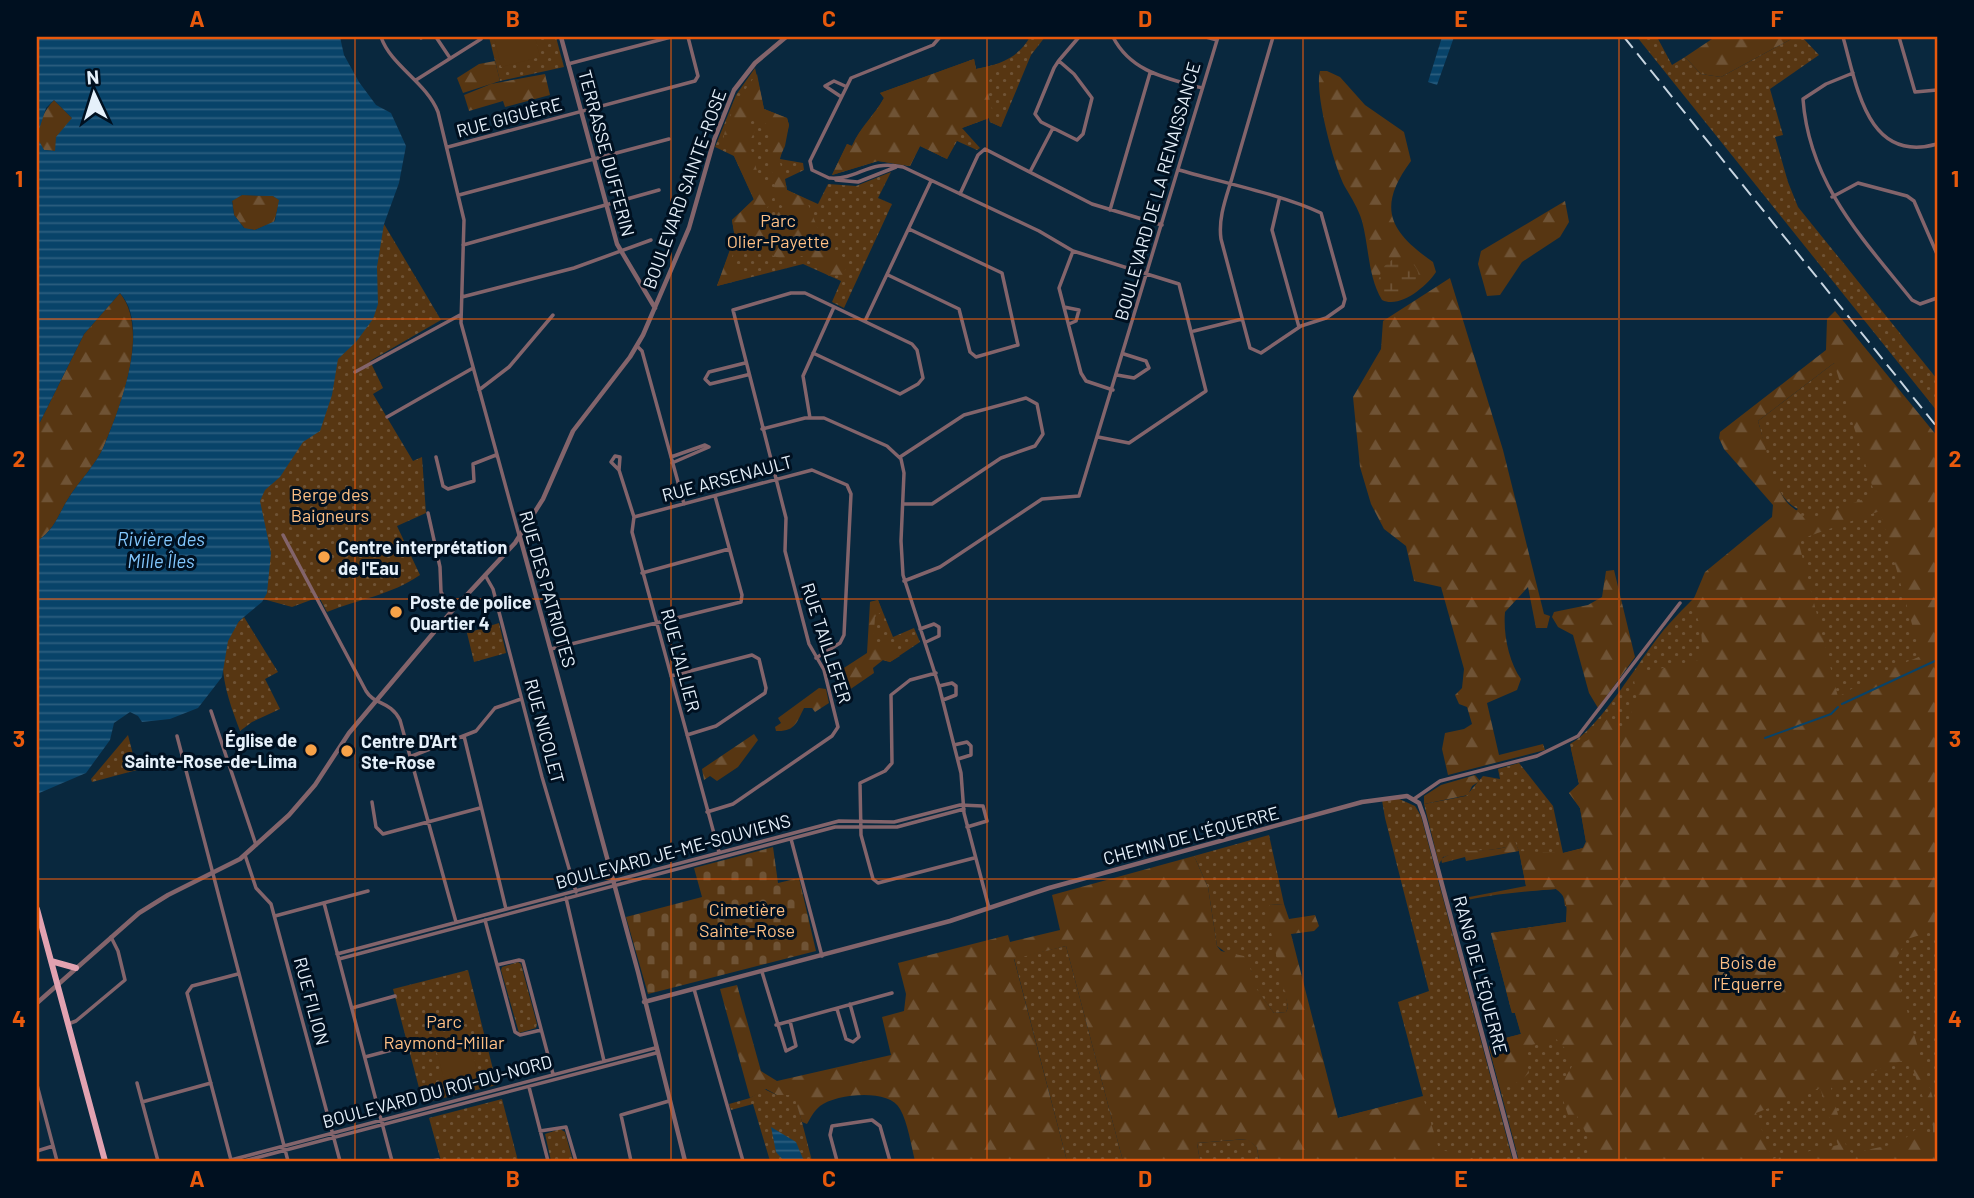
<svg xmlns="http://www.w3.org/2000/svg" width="1974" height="1198" font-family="Barlow,sans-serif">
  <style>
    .grass { fill: url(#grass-dots) }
    .forest { fill: url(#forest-firs); fill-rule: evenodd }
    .wetland { fill: url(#wetland-marsh) }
    .cemetery { fill: url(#cemetery-stones) }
    .garden { fill: #573612 }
    .water { fill: url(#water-rules); fill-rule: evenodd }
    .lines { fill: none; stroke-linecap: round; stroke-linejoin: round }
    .stream { stroke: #084369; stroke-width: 2 }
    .minor { stroke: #83646b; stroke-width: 3.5 }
    .tertiary { stroke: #83646b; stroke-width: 4.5 }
    .primary { stroke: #e2a2b1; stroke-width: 6 }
    .rail { stroke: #c7d5e1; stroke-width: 2; stroke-dasharray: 14 7; stroke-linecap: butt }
    .grid { fill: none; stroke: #e8590c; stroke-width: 2; stroke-opacity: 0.55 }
    .poi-dot { fill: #f7a248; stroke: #001020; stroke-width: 2.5 }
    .labels { text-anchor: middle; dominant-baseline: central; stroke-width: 6; stroke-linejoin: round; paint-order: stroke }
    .street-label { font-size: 18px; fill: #e5f0fa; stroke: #001020 }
    .park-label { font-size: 18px; fill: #fdbf84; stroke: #001020 }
    .poi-label { font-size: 18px; font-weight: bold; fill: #e5f0fa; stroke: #001020; text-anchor: start }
    .water-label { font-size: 19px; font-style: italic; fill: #82c6fc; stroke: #001020 }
    .neatline { fill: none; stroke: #e8590c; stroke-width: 2.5 }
    .grid-label { font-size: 23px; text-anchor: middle; font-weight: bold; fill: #e8590c }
  </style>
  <defs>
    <pattern id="grass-dots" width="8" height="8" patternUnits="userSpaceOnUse" patternTransform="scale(1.75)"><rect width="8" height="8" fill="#573612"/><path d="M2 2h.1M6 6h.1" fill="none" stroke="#6f5335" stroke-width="1.8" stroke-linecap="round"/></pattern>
    <pattern id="forest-firs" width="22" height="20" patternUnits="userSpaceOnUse" patternTransform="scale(1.75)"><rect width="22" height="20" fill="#573612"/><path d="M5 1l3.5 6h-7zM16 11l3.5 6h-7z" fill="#6f5335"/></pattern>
    <pattern id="wetland-marsh" width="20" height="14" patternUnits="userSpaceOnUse" patternTransform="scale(1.75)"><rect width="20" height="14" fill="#573612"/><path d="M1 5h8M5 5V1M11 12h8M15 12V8" fill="none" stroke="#6f5335"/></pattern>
    <pattern id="cemetery-stones" width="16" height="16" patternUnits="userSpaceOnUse" patternTransform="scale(1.75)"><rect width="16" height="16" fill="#573612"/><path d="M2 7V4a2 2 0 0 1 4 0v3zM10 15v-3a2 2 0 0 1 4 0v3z" fill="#6f5335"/></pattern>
    <pattern id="water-rules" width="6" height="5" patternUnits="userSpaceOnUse" patternTransform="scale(1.75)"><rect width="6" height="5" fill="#084369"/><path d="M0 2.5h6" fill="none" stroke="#2c5e7f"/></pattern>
  </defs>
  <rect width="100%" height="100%" fill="#09283e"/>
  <path class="grass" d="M489 37H556L564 67 500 81Z
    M1030 37H1045L1031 55 1001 127 990 122 989 118 962 128 980 148 977 150 957 141 947 159 920 146 910 166 878 161 832 175 847 144 852 146C860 127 874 116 884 98L880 93 974 59 976 69C1000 64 1017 59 1030 37Z
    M1637 37H1657L1672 65 1685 57 1701 74 1721 77 1795 37H1802L1819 55 1770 89 1783 135 1775 137 1788 182 1798 207 1937 379V411Z
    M755 68 764 109 787 118 789 125 780 159 803 163 804 170 785 179 787 190 818 204 828 184 856 186 891 172 878 198 892 204 844 308 832 302 841 281 803 264 717 286 735 238 732 220 754 200 734 156 715 147 736 95Z
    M384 224 441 320 370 361 383 388 373 394 413 461 422 457 426 513 397 526 420 575C391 595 359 599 327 612L319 597 292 607 263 599 257 501Z
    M1834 363 1937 436V1161H1519L1489 1047 1494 1041 1521 1034 1515 1013H1512L1491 933 1566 922 1569 907 1565 906 1563 894 1556 889 1527 891 1519 851 1511 833 1507 847C1485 852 1464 850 1443 857L1439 864 1424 804 1466 796 1483 776 1500 779 1498 769 1519 763 1553 806 1563 853 1583 848 1586 842 1580 808 1569 793 1579 784 1570 744C1602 727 1642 654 1669 624 1708 581 1752 545 1798 509 1771 497 1766 447 1758 421Z
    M878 600 893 637 914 628 920 642 890 662 872 657 870 602Z
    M244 617 278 672 265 679 280 709 252 722 240 731C227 696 207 646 244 617Z
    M499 623 506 653 474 662 467 633Z
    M128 735 137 770 92 782 91 779Z
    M1397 798 1415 806 1421 816 1513 1161H1313L1338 1118 1423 1096 1398 1002 1429 991 1385 818 1382 800Z
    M1269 835 1284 904 1270 905 1288 1007 1286 1012 1274 1013 1252 984V972L1217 946 1208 887 1194 856Z
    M1066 946 1123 1161H1067L1014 958Z
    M518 962 521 964 537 1024 536 1028 519 1033 501 970 502 967Z
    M468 970 497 1085 423 1103 393 989Z
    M764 1089 777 1095H795L812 1161H770L753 1104 731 1110 729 1104 750 1098Z
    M502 1099 518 1161H441L429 1118Z
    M560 1129 565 1132 573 1161H551L545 1134Z
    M1247 1139 1257 1147 1259 1161H1200L1197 1143Z"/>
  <path class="forest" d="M1715 37H1795L1721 77 1701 74 1685 57Z
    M974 59 976 69 1004 63 986 84 994 118 1004 119 1001 127 990 122 989 118 962 128 947 159 920 146 910 166 878 161 832 175 847 144 852 146C861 127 874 116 884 98L880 93Z
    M495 61 500 81 463 93 457 78 479 64Z
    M1320 71H1327L1340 77 1365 105 1404 132 1411 161C1376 208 1390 232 1433 262L1436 272C1427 286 1400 309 1382 300 1368 277 1369 247 1362 221 1358 208 1352 199 1345 187 1334 167 1314 92 1320 71Z
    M545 74 550 95 505 107 503 101 469 111 464 95 491 84Z
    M757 74 764 109 787 118 789 125 785 146 779 159 787 190 806 199 824 244 849 261 843 275 829 276 802 256C779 267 760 248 743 235L735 238 732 220 754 199 734 156 723 146C723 122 742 92 757 74ZM754 116 766 124 772 134 768 162 774 177 775 203 783 206 774 217 771 231 766 228 765 212 773 197 757 171 749 142 755 131 750 124Z
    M54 100 72 118 55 151 44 150C29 137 43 112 54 100Z
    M242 195 273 196 280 200 274 222 255 230 245 229 234 215 232 200Z
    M1565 201 1569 222 1560 237 1522 262 1500 295 1487 296 1478 264 1481 251Z
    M733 241 736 245 731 260 742 270 743 279 717 286Z
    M1450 278 1503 450 1544 614 1550 616 1547 628H1536L1528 587 1505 612C1503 634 1509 662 1521 679L1517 690 1487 703 1499 755 1543 744 1545 750 1448 775 1442 749 1445 733 1464 729 1472 724 1467 707 1459 704 1455 695 1462 688 1464 669 1441 587 1414 581 1406 546 1384 529 1371 504 1360 467 1353 397 1381 349 1383 321Z
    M120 293C150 331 121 406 104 446 96 465 79 481 68 499 58 515 54 531 37 541V428L84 334Z
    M1835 311 1937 436V930L1907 939 1896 959 1897 977 1937 1112V1161H1586L1591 1157 1589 1139 1577 1116 1568 1115C1566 1108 1562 1099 1562 1093 1564 1062 1588 1071 1556 1039L1524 1047 1529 1073 1519 1082 1500 1088 1489 1047 1494 1041 1521 1034 1515 1013H1512L1491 933 1566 922C1566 908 1570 900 1556 889 1522 892 1486 894 1453 904L1454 900 1526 886 1519 851 1466 861 1465 857 1442 863 1441 859C1459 847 1485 853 1506 847L1511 831 1519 851 1563 853 1583 848 1586 842 1580 808 1569 793 1579 784 1571 749 1588 740 1608 718 1623 728 1627 725 1637 697 1634 680 1638 672C1661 670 1680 663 1703 659L1701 628 1692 603 1705 572 1772 517 1773 505 1724 449 1719 438 1720 432 1826 350 1827 319ZM1834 363 1875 495 1806 520C1800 511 1792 509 1786 501 1771 479 1766 446 1758 421ZM1880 511 1921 656 1873 676 1838 697 1798 540ZM1909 1058 1933 1126V1134L1930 1136 1916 1129 1900 1143 1852 1153 1847 1149 1831 1088ZM1820 1088 1838 1145 1772 1159 1756 1113Z
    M1614 570 1635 657 1598 708 1589 693 1573 635 1558 627 1552 617 1554 612 1588 605 1602 597 1606 571Z
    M878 600 882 611 875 617 873 646 898 643 895 653 900 656 890 662 883 660 873 668 874 673 836 699 834 691 839 680 830 677 867 653 870 602Z
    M819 688 826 689 829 703 815 712 812 708H804C797 722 795 732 776 731L775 727 781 723 778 718Z
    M754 734 758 740 738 767 717 781 710 776 704 780 702 769Z
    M1475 775 1480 781 1472 786 1468 795 1424 804V796L1441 785Z
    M1194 856 1208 887 1217 946 1221 951 1244 956 1252 972 1253 984 1274 1013 1286 1012 1288 1007 1266 910 1270 905 1284 904 1289 919 1315 915 1319 926 1314 931 1291 934 1338 1118 1423 1097 1439 1149 1482 1161H1259L1257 1147 1246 1139 1197 1143 1200 1161H1123L1066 946 1014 959 1067 1161H915C911 1145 908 1123 900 1109 889 1088 836 1094 820 1106 814 1111 811 1117 807 1124L802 1122 794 1095H777L766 1089 750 1098 720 989 737 985 761 1071 777 1081 891 1055 882 1017 904 1011 906 994 898 963 1008 935 1010 942 1060 930 1052 895Z"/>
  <path class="wetland" d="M1393 259C1407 260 1416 261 1419 276 1409 286 1401 300 1385 297L1378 282 1382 268Z"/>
  <path class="cemetery" d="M773 847 778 883 799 878 816 951 648 994 626 917 702 897 694 868Z"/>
  <path class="garden" d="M494 37H535L540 57 501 67Z
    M465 1026 479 1078 446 1086 432 1035Z"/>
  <path class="water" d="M37 37H340L344 55 359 82 376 105 391 113 406 146 399 183 384 224 377 267 378 304 373 319 356 342 338 359 332 395 320 431 303 442 280 477 265 490 260 501 271 553 267 593 262 602 239 621 228 641 222 677 198 708 170 719 142 722 138 716 130 712 114 723 110 740 86 773 37 794V541C54 531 58 515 68 499 79 481 96 465 104 446 120 408 151 327 120 293L84 334 37 428V137L44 150 55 151 56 137 72 118 54 100 46 108 37 136ZM242 195 273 196 279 200 275 221 255 230 244 228 234 215 232 201Z
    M1442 37H1454L1437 85 1428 82Z
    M771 1127 796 1142 804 1161H784L776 1152Z"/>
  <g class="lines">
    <path class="stream" d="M1842 704 1937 660
      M1765 738 1831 714 1838 707"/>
    <path class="minor" d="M381 37C391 66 426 82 438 112L464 220 461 323 519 535
      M436 37 450 58
      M1113 37C1131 72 1166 78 1202 88
      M1206 37 1217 40
      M1843 37C1857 86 1867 164 1937 144
      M1899 37 1915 92 1937 90
      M421 38 423 37
      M1059 61 1074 74 1092 98 1083 134 1077 140 1041 122 1035 114 1054 68C1056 65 1058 61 1061 58L1079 37
      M568 64 671 37
      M1853 73 1826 84 1803 99C1809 183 1862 238 1912 300L1920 304 1937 298
      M416 80 481 39
      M840 96 825 86 834 81 845 86
      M448 147 695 81 698 76 688 37
      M1031 170 1053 128
      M1179 170C1221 182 1283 195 1321 213L1345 299 1343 306 1326 318 1301 326 1261 353 1250 348 1221 239C1218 218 1226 198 1232 178L1273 37
      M829 178 812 170 810 161 851 78 933 45 940 37
      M830 178C859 180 868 159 903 167L1039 231 1073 251 1179 284 1206 391 1129 443 1098 437
      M836 180 858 182 896 167
      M960 194 978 155 985 149 1092 204 1162 225
      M459 195 669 139
      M1832 197 1858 183 1907 196 1914 201 1937 254
      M1279 200 1272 230 1299 327
      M1110 210 1150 73
      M463 245 659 190
      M1073 251 1059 288 1081 373 1086 381 1113 390
      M888 275 959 309 970 352 976 357 1018 345 1002 273 909 229
      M462 297 574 268 651 240
      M1064 307 1079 310 1076 321 1069 324
      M865 321 931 181
      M1194 331 1242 319
      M637 346 642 351 684 504
      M745 363 709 372 705 379 710 384 747 375
      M355 372 460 315
      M1117 375 1134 378 1149 368 1146 361 1124 354
      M479 390 509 367 553 315
      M387 417 473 368
      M810 418 803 376 834 307
      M762 429 805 418H824L887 446 901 459 904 473 901 541 903 575 939 686 961 773 964 813 989 908
      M436 457 443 486 448 489 474 481 473 464 496 455
      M671 457 705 445 709 447 672 463
      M900 457 964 415 1026 398 1037 404 1043 434 1035 446 1001 458 932 504H903
      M619 470 611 462 615 456 620 457 619 470 634 517 632 532 719 852
      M428 513 440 567 441 592 452 611
      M634 517 812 470 847 485 851 494 844 635 840 643 816 658
      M283 535 366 691C375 706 390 700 400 720L456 922
      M642 573 729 549
      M485 575 493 589 542 777 576 892
      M904 581 940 567 1042 499 1079 496 1218 37
      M920 629 934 624 939 627V636L926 642
      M551 649 741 602 742 595 715 496
      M936 673 910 680 891 695 892 763 885 771 860 783 861 835 873 879 878 883 974 858
      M671 676 752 655 759 659 766 688 765 693 716 726 687 735
      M939 686 952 683 956 686V695L943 700
      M211 711 256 845
      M177 736 288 1161
      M464 736 506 909
      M954 745 967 742 971 746V755L958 759
      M412 756 476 731 495 708 521 699
      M1414 799 1440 781 1537 756 1578 736 1680 603
      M372 802 376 827 383 834 480 808
      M707 812 733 804 832 736 838 727 824 670 809 644 785 551 786 518 733 310 791 293H805L912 344 917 350 923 378 918 384 900 394 813 353
      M791 839 822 956
      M245 855 256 888 271 904 340 1161
      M566 898 604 1061
      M324 903 392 1161
      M275 916 368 891
      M485 920 515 1032 520 1035 541 1030
      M337 954 839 821 894 822 960 805 983 806 987 821 967 827
      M339 959 835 827H897L964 809
      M497 965 519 960 523 961 553 1074
      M762 972 786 1051 796 1046 790 1021
      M694 989 743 1161
      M352 1008 395 996
      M837 1009 846 1039 853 1042 859 1037 850 1004
      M68 1024 76 1021 125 980 118 951 111 937
      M776 1025 892 993
      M365 1057 407 1046
      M137 1083 158 1161
      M37 1085 57 1161
      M529 1087 548 1161
      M142 1102 211 1083
      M540 1131 566 1127 576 1161
      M37 1151 53 1146
      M231 1160 187 993 192 986 238 974
      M227 1161 655 1048
      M244 1161 656 1053
      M432 1161 438 1160
      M631 1161 621 1115 669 1101
      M837 1161 830 1135 832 1126 872 1120 880 1126 890 1161"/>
    <path class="tertiary" d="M561 37 617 244 655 308
      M520 537 638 972 685 1161
      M644 1002 950 921 1049 888 1362 802 1407 796 1419 803 1424 817 1516 1161
      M37 1003 139 913 168 895 240 859 289 815 315 785 349 733 451 612 515 543 543 499 573 431 630 357 643 335 689 228 714 140 734 90 755 63 786 37"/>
    <path class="primary" d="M37 909 105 1161
      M51 961 76 968"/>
    <path class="rail" d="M1624 37 1937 427"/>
  </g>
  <path class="grid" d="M355 37V1161M671 37V1161M987 37V1161M1303 37V1161M1619 37V1161M37 319H1937M37 599H1937M37 879H1937"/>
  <g class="poi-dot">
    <circle cx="324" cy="557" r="7"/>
    <circle cx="396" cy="612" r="7"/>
    <circle cx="311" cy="750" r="7"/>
    <circle cx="347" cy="751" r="7"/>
  </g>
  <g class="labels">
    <g class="street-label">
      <text transform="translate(509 117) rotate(-15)">RUE GIGUÈRE</text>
      <text transform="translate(607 153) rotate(75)">TERRASSE DUFFERIN</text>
      <text transform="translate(684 189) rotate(-70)">BOULEVARD SAINTE-ROSE</text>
      <text transform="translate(1157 191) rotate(-74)">BOULEVARD DE LA RENAISSANCE</text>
      <text transform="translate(727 478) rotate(-15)">RUE ARSENAULT</text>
      <text transform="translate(548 589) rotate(74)">RUE DES PATRIOTES</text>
      <text transform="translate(827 643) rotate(72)">RUE TAILLEFER</text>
      <text transform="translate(681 660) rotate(75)">RUE L'ALLIER</text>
      <text transform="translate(545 731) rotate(75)">RUE NICOLET</text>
      <text transform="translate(1191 835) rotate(-15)">CHEMIN DE L'ÉQUERRE</text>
      <text transform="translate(673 851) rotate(-15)">BOULEVARD JE-ME-SOUVIENS</text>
      <text transform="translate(1481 975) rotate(75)">RANG DE L'ÉQUERRE</text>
      <text transform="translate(312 1001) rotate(75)">RUE FILION</text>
      <text transform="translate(437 1091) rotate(-15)">BOULEVARD DU ROI-DU-NORD</text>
    </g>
    <g class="park-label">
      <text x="778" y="220">Parc<tspan x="778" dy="21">Olier-Payette</tspan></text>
      <text x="330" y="494">Berge des<tspan x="330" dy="21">Baigneurs</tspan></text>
      <text x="747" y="909">Cimetière<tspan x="747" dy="21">Sainte-Rose</tspan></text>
      <text x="1748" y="962">Bois de<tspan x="1748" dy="21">l'Équerre</tspan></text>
      <text x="444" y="1021">Parc<tspan x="444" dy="21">Raymond-Millar</tspan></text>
    </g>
    <g class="poi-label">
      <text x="338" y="547">Centre interprétation<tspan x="338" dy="21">de l'Eau</tspan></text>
      <text x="410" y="602">Poste de police<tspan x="410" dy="21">Quartier 4</tspan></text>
      <text x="297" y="740" text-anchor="end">Église de<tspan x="297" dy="21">Sainte-Rose-de-Lima</tspan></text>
      <text x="361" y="741">Centre D'Art<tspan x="361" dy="21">Ste-Rose</tspan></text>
    </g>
    <g class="water-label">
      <text x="161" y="538">Rivière des<tspan x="161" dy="22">Mille Îles</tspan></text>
    </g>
  </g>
  <rect width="1974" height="1198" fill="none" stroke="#001020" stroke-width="77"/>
  <g transform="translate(94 94) rotate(356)" stroke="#001020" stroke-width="5" paint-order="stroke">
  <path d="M0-5L12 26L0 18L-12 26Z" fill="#e5f0fa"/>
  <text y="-10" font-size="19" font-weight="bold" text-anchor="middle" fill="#e5f0fa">N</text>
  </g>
  <rect x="38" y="38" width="1898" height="1122" class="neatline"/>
  <g class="grid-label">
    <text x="197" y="27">A</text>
    <text x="513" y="27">B</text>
    <text x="829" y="27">C</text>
    <text x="1145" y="27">D</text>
    <text x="1461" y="27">E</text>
    <text x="1777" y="27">F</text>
    <text x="19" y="187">1</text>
    <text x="1955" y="187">1</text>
    <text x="19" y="467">2</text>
    <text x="1955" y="467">2</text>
    <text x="19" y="747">3</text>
    <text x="1955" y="747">3</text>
    <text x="19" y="1027">4</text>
    <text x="1955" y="1027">4</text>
    <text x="197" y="1187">A</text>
    <text x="513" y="1187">B</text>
    <text x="829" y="1187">C</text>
    <text x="1145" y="1187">D</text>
    <text x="1461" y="1187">E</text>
    <text x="1777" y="1187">F</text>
  </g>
</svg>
